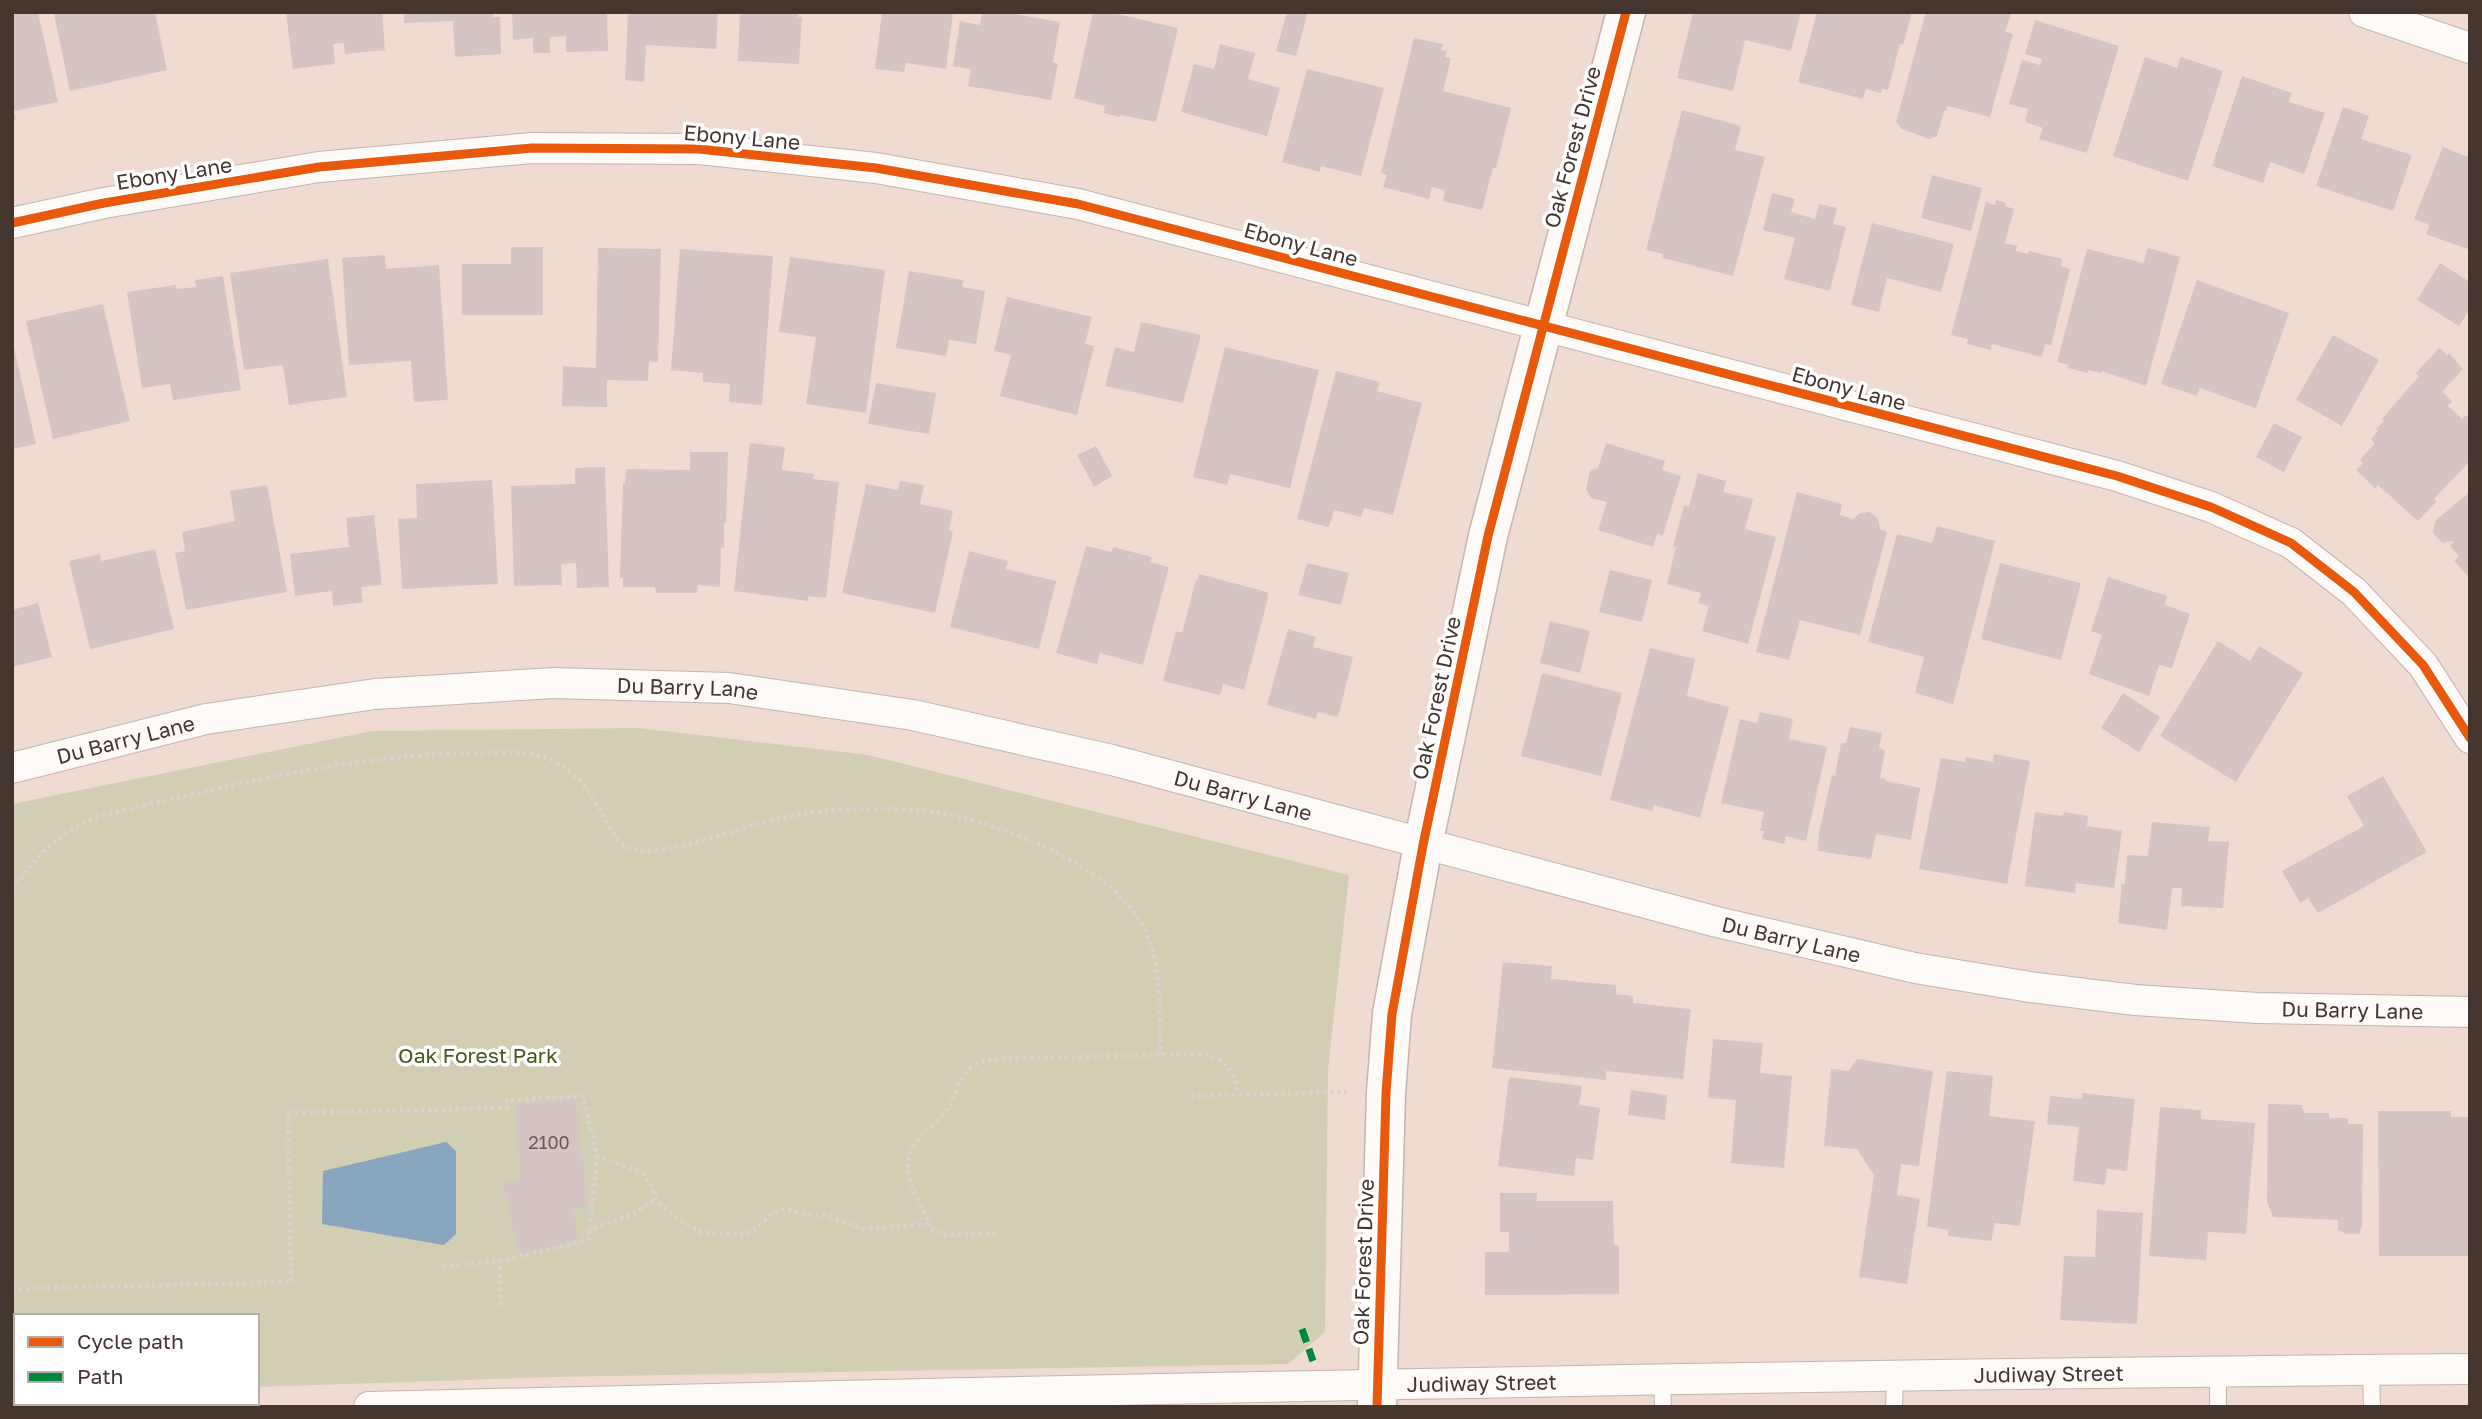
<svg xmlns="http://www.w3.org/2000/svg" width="2482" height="1419" font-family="'Golos Text',sans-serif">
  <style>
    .green { fill: #d1ceb4 }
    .water { fill: #88a6bd }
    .building { fill: #d4c5c2 }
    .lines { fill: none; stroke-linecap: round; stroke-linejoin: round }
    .lane-casing { stroke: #c4b5ad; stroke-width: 18 }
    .street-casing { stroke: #c4b5ad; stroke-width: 32 }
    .secondary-casing { stroke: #c4b5ad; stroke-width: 41 }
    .path { stroke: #d7d2ce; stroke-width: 4.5; stroke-dasharray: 3.5 3.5; stroke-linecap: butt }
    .lane { stroke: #fdfaf8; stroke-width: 16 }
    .street { stroke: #fdfaf8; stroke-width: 30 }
    .secondary { stroke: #fdfaf8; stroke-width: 38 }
    .quiet { stroke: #00873e; stroke-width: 7; stroke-dasharray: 14 7; stroke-linecap: butt }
    .cycleway-casing { stroke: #fff; stroke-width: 13 }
    .cycleway { stroke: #e8590c; stroke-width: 9 }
    .labels { text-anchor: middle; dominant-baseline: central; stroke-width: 7; stroke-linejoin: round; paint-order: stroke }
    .number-label { font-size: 18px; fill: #6b5c56 }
    .street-label { font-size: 21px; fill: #44352e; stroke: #fff }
    .park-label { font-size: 21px; fill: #495718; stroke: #fff }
  </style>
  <rect width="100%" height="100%" fill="#efdbd1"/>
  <path class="green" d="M638 728 868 755 1349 875 1328 1071 1325 1332 1288 1364 554 1377 257 1387V1316H16V1394H12V804L372 731Z"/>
  <path class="water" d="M446 1142 456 1151V1234L444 1245 322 1224 323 1171Z"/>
  <path class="building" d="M12 12H38L58 102 14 111 16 119 12 120Z
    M64 12H155L167 70 70 91 54 14Z
    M286 12H382L385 50 345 54 344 43 333 44 335 64 293 69Z
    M404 12H493V17H500L501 54 455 57 453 21 404 23Z
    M512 12H607L608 51 566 52V36L550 37V53H533V38L513 40Z
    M628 12H718L716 49 646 45 644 82 625 80Z
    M740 12H798V17H802L799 64 738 61Z
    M882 12H953L946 69 906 63 904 72 875 69Z
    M982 12H1004L1060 22 1053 62 1058 64 1051 100 968 86 971 69 953 66 960 21 980 25Z
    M1093 12H1108L1178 28 1156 122 1121 115 1120 117 1103 113 1105 106 1074 98Z
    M1287 12H1308L1296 56 1276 51Z
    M1693 12H1801L1791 51 1745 40 1733 91 1677 78Z
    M1817 12H1912L1903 45 1900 44 1888 90 1882 89 1881 93 1866 89 1863 99 1798 82Z
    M1926 12H2012L2005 32 2013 34 1990 117 1948 106 1946 111H1944L1937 136 1929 139 1902 129 1896 122Z
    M2035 20 2119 46 2087 153 2039 139 2043 128 2025 122 2028 109 2009 104 2022 60 2040 65 2042 59 2025 54Z
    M1414 38 1443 44 1441 50 1447 51 1445 57 1451 58 1443 91 1511 108 1496 168H1493L1482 210 1443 201 1445 190 1432 187 1429 199 1383 187 1387 175 1381 173Z
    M1220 44 1255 53 1248 79 1280 88 1267 136 1181 112 1194 64 1214 69Z
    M2145 57 2177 68 2181 57 2223 71 2188 181 2113 156Z
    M1307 69 1384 88 1361 176 1321 166 1320 172 1282 162Z
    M2242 76 2292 93 2289 102 2325 113 2304 174 2270 162 2263 183 2212 166Z
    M2343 107 2369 116 2361 139 2412 155 2393 211 2316 186Z
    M1682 110 1741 126 1735 150 1765 157 1733 276 1663 258V254L1646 250Z
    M2443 147 2470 158V250L2426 234 2430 225 2414 219Z
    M1932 175 1982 188 1971 231 1921 218Z
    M1772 193 1795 199 1791 212 1815 219 1819 204 1837 208 1833 224 1846 227 1830 291 1784 279 1795 238 1763 230Z
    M1996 200 2006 203 2005 206 2014 209 2005 243 2017 246 2016 251 2028 254 2029 251 2062 259 2061 266 2070 269 2051 346 2045 344 2042 357 1992 344 1991 350 1967 344 1968 339 1951 335 1986 202 1995 205Z
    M1872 223 1954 244 1941 292 1887 278 1879 312 1851 305Z
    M511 247H543V315H462V264H511Z
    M598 248 661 249 658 362H649L648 381 607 380V407L562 406 563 366 596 368Z
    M2148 248 2180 257 2146 386 2101 371V373L2088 370V373L2068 368 2069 365 2057 362 2087 249 2143 263Z
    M680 249 773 256 762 405 729 402 730 384 703 382V373L671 370Z
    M385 255 386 269 439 265 448 400 414 402 411 361 349 365 342 258Z
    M790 257 885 270 866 413 806 404 816 337 779 332Z
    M328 259 347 397 289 405 283 365 244 370 230 273Z
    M2440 263 2470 282V309L2459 326 2417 300Z
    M909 271 963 280 962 287 985 291 976 344 949 340 946 356 896 348Z
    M223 276 241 390 173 400 170 384 142 388 127 292 176 285 177 289 196 287 195 280Z
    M2197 280 2289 313 2256 408 2200 388 2197 396 2161 384Z
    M1007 297 1092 317 1085 344 1094 346 1077 415 1000 396 1011 355 994 351Z
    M103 304 130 421 53 439 26 321Z
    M1141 322 1201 335 1183 403 1105 386 1115 347 1134 352Z
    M2333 335 2379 360 2342 426 2296 400Z
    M12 339 36 444 12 449Z
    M1225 347 1319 370 1290 488 1230 474 1227 485 1193 477Z
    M2439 348 2447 355 2449 353 2463 369 2442 392 2452 401 2448 406 2462 419 2466 415 2470 419V461L2434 499 2436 502 2418 521 2378 485 2375 488 2356 470 2363 463 2360 460 2375 443 2371 439 2378 431 2376 429 2384 421 2382 419 2419 376 2416 373Z
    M1336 371 1380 382 1377 391 1422 403 1393 515 1364 508 1361 517 1334 510 1329 527 1297 519Z
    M876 383 936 393 929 434 868 424Z
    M2274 423 2302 437 2284 472 2256 457Z
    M750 443 785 447 782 470 814 474 813 479 839 482 826 598 808 596V601L734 591Z
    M1606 443 1665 461 1662 470 1681 476 1663 535 1657 534 1653 547 1598 530 1607 502 1591 498 1586 489 1590 471 1598 468Z
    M1096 446 1112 476 1094 487 1077 455Z
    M690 452H728L726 523H724V548L721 547 720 587 698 585 697 593H656L655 587H623V578H620L623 483H625L626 469 690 470Z
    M605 467 609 587 577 588 576 563 561 564 562 585 514 586 511 486 575 484V468Z
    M1698 473 1726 481 1723 492 1753 499 1745 529 1776 537 1748 644 1702 631 1709 606 1698 603 1701 593 1667 584 1676 547H1673L1684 505 1689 507Z
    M492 480 498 584 402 589 398 519 417 518 416 484Z
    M900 481 924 485 920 504 953 511 949 530 953 532 935 613 842 593 866 484 898 490Z
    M267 485 287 592 186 610 175 553 185 551 182 532 235 521 230 491Z
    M1797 492 1842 504 1840 515 1853 519 1860 513 1870 512 1878 518 1880 529 1887 532 1860 635 1800 620 1789 660 1756 652Z
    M2470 492V578L2454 561 2459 556 2450 546 2454 541 2442 543 2433 533 2435 521Z
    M374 515 382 585 361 587 363 602 333 606 332 591 295 596 290 554 349 547 346 518Z
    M1937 526 1995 541 1953 704 1915 693 1924 657 1868 642 1897 534 1932 543Z
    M1086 546 1112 552 1113 547 1152 557 1150 562 1169 567 1143 665 1100 653 1097 664 1056 653Z
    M155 549 174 629 90 649 69 561 100 554 101 561Z
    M969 551 1008 561 1006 569 1056 581 1039 649 950 627Z
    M1307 563 1349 573 1341 605 1298 595Z
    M2000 563 2081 583 2061 660 1981 639Z
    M1610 570 1652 580 1642 622 1599 612Z
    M1199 574 1267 592 1268 598 1244 690 1223 684 1220 695 1163 681 1176 631 1182 633 1196 580H1198Z
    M2108 577 2167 596 2165 605 2190 614 2172 668 2159 665 2149 696 2089 674 2102 635 2091 631Z
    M38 603 52 657 12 667V610Z
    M1550 621 1590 631 1580 673 1540 663Z
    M1288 629 1316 637 1313 647 1353 657 1338 717 1318 712 1316 719 1267 705Z
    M2218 641 2250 661 2259 646 2303 673 2236 782 2160 736Z
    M1650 648 1695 659 1687 696 1729 707 1700 818 1654 805 1652 811 1610 800Z
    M1542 673 1622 693 1601 776 1521 756Z
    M2123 693 2160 717 2139 752 2101 728Z
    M1760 712 1793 719 1789 739 1827 747 1806 841 1786 836 1784 844 1762 839 1764 831H1760L1764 812 1721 803 1740 719 1757 723Z
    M1850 727 1882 733 1879 748 1885 750 1880 778 1886 779V781L1920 788 1911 840 1876 834 1871 859 1818 851 1819 833 1832 775 1835 776 1841 743H1846Z
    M1994 754 2030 761 2007 884 1919 869 1941 758 1965 762 1966 757 1993 762Z
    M2383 776 2427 852 2318 913 2308 898 2300 903 2282 871 2364 826 2347 796Z
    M2035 812 2063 816 2064 812 2088 816 2087 826 2122 831 2114 888 2076 883 2075 893 2025 886Z
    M2152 822 2210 827 2208 841 2229 842 2223 908 2181 906 2182 888H2172L2167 930 2118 923 2122 884H2125L2127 855 2148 856Z
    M1503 962 1552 966 1551 979 1616 985V994L1633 996V1003L1691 1009 1683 1079 1606 1071V1080L1492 1068Z
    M1713 1039 1763 1043 1760 1073 1792 1076 1784 1168 1731 1163 1736 1100 1708 1098Z
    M1857 1059 1933 1071 1919 1166 1901 1164 1897 1195 1920 1199 1907 1284 1859 1277 1874 1175 1857 1149 1824 1146 1831 1069 1849 1071Z
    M1947 1071 1993 1076 1989 1116 2035 1121 2020 1226 1995 1223 1991 1241 1948 1236V1230L1927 1226Z
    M1509 1077 1582 1086 1579 1105 1600 1108 1593 1160 1576 1158 1574 1176 1498 1166Z
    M1631 1090 1667 1095 1665 1120 1628 1115Z
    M2082 1093 2135 1099 2127 1171 2107 1169 2105 1185 2073 1181 2079 1127 2047 1124 2050 1096 2082 1099Z
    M576 1099 587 1207 572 1209 579 1240 519 1254 503 1183 521 1179 515 1105Z
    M2268 1104 2302 1105 2304 1113H2329V1118H2348V1124H2363L2362 1226 2359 1234H2346L2338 1230V1220L2273 1217 2267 1201Z
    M2160 1107 2201 1110V1119L2255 1123 2246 1234 2208 1232 2206 1260 2149 1256Z
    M2378 1111H2451V1117H2470V1256H2379Z
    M1500 1193H1537V1201H1613L1614 1245H1619V1294L1485 1295V1252H1509V1232H1500Z
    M2097 1210 2143 1213 2137 1324 2060 1320 2064 1256 2095 1257Z"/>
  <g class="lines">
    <defs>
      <path id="lane" d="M2371 1370 2372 1407
        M2218 1372V1407
        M1662 1379 1663 1407
        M1894 1407 1895 1375"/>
      <g id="street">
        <path d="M2364 12 2470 48"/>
        <path d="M12 223 104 203 319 167 532 148 699 149 876 168 1078 204 2117 476 2211 507 2291 543 2354 592 2423 665 2470 738"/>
        <path id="s1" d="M12 768 206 719 375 694 554 683 729 688 913 715 1112 760 1717 922 1915 968 2030 987 2135 1000 2257 1008 2470 1012"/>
        <path id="s2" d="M369 1407C1069 1390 1769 1375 2470 1369"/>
      </g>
      <path id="secondary" d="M1377 1407 1386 1093 1392 1014 1423 845 1488 536 1626 12"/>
    </defs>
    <use href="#lane" class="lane-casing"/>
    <use href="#street" class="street-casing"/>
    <use href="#secondary" class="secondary-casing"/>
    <path class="path" d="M12 890C35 857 61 830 100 816 225 787 352 753 481 753 504 753 528 750 549 759 585 775 598 806 616 838 624 847 632 850 644 851 662 852 679 846 696 842 734 832 776 817 815 812 848 808 882 808 916 810 987 816 1110 861 1144 929 1163 966 1159 1015 1161 1055
      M1190 1096 1347 1092
      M597 1156 590 1229 631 1215 656 1199
      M996 1234 944 1235 929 1228V1224C923 1207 908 1185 908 1168 907 1138 935 1129 949 1107 957 1093 956 1080 969 1069 978 1061 987 1060 999 1059L1202 1054C1226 1058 1235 1072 1237 1094
      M500 1260 501 1309
      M443 1267 511 1259 589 1239 590 1229
      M12 1289 291 1282 288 1113 507 1108V1100L583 1096 597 1156 643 1173 652 1186 656 1199 678 1219 701 1232 740 1235 751 1232 774 1212 786 1209 816 1216 826 1215 863 1229 929 1224"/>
    <use href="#lane" class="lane"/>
    <use href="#street" class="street"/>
    <use href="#secondary" class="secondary"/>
    <path class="quiet" d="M1302 1329 1313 1361"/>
    <defs>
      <path id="cycleway" d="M12 223 104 203 319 167 532 148 699 149 876 168 1078 204 2117 476 2211 507 2291 543 2354 592 2423 665 2470 738
        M1377 1407 1386 1093 1392 1014 1423 845 1488 536 1626 12"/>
    </defs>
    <use href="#cycleway" class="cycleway-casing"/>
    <use href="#cycleway" class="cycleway"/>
  </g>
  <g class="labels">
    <g class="number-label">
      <text x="549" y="1142">2100</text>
    </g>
    <g class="street-label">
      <text transform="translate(742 137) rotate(5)">Ebony Lane</text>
      <text transform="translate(1572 147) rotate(-75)">Oak Forest Drive</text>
      <text transform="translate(174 173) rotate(-9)">Ebony Lane</text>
      <text transform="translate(1301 244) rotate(15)">Ebony Lane</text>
      <text transform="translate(1849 388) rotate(15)">Ebony Lane</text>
      <text stroke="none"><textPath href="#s1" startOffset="684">Du Barry Lane</textPath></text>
      <text transform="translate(1436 698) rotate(-78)">Oak Forest Drive</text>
      <text stroke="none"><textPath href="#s1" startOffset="117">Du Barry Lane</textPath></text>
      <text stroke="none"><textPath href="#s1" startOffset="1251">Du Barry Lane</textPath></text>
      <text stroke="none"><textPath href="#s1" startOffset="1818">Du Barry Lane</textPath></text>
      <text stroke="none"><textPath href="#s1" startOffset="2385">Du Barry Lane</textPath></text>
      <text transform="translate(1363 1262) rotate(-88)">Oak Forest Drive</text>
      <text stroke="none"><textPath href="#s2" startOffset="1680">Judiway Street</textPath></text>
      <text stroke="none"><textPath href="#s2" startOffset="1113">Judiway Street</textPath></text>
    </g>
    <g class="park-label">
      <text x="478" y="1055">Oak Forest Park</text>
    </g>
  </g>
  <rect width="2482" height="1419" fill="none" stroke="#44352e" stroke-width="28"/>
  <rect x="14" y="1314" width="245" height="91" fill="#ffffff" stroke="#b4aeab" stroke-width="2"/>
  <rect x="28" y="1337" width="35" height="10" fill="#e8590c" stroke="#b4aeab" stroke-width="2"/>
  <text x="77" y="1349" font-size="21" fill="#44352e">Cycle path</text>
  <rect x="28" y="1372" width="35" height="10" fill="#00873e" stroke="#b4aeab" stroke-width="2"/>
  <text x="77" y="1384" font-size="21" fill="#44352e">Path</text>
</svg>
